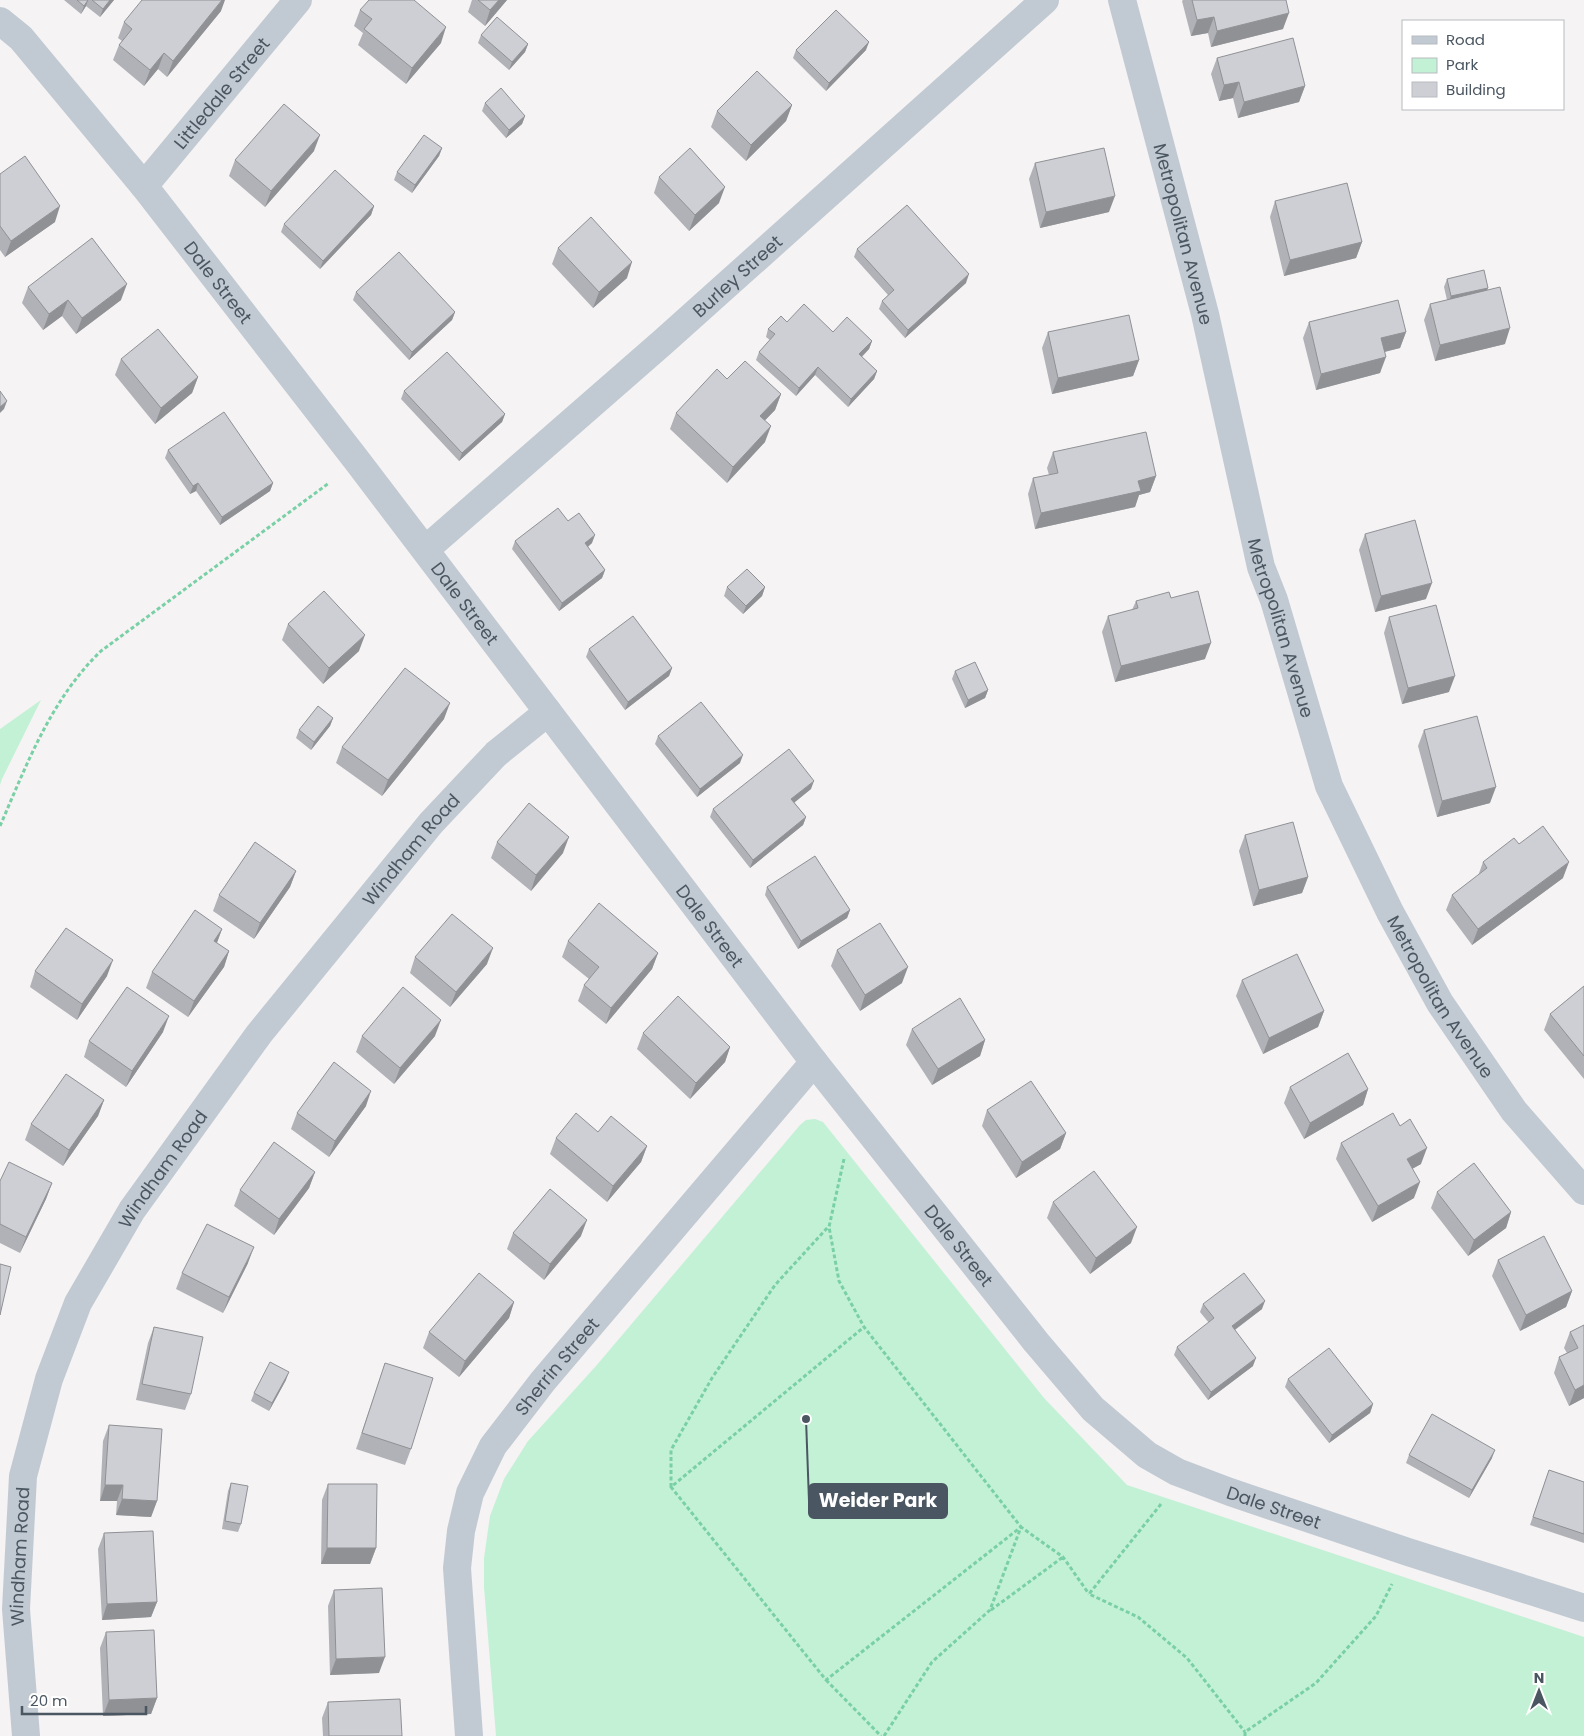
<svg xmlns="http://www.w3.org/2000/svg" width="1584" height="1736" font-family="Poppins,sans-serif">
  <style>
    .green { fill: #c3f1d5 }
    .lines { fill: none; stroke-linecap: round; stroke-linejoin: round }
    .path { stroke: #7ad0a6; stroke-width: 3; stroke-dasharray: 4 2.5; stroke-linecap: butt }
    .minor { stroke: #c1cad2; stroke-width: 28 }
    .wall { fill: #b0b2b7 }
    .shaded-wall { fill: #909195 }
    .building { fill: #cdcfd5; stroke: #909195 }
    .labels { text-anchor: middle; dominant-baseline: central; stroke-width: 4; stroke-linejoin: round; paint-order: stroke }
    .street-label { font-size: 18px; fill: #4a5661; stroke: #fff }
    .leader { fill: none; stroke: #4a5661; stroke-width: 2 }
    .callout-dot { fill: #4a5661; stroke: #fff; stroke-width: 2 }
    .callout { fill: #4a5661; stroke: #4a5661; stroke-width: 2 }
    .callout-label { font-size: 19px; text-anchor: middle; font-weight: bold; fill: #fff }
  </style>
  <rect width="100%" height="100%" fill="#f5f3f3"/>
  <path class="green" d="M41 700 2 779 0 785V729Z
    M815 1119 823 1122 1044 1398 1127 1485 1584 1637V1736H496L484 1587V1558L490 1516 504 1479 528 1441 596 1366 800 1125 806 1120Z"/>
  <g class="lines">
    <path class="path" d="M0 826C27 764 51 699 101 651L329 483
      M844 1159 829 1227 839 1281 864 1327 1021 1527 826 1680 671 1487 864 1327
      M671 1487V1450L712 1378 775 1285 828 1227
      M1161 1504 1089 1594 1138 1617 1187 1658 1245 1732
      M991 1610 1063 1557
      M826 1680 881 1736
      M884 1736 932 1662 990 1610 1021 1527 1063 1557 1089 1594
      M1245 1736V1732L1316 1683 1376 1616 1392 1584"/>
    <g class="minor">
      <path id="s1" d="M1122 0 1205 314 1261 567 1274 600 1329 786 1390 912 1440 1003 1514 1111 1584 1191"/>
      <path id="s2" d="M0 21 21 38 144 186 358 462 814 1062 1036 1342 1093 1409 1147 1455 1177 1472 1230 1492 1408 1552 1584 1608"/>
      <path id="s3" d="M144 186 298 0"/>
      <path id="s4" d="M426 549 663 342 1045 0"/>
      <path id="s5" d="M26 1736 16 1609 23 1476 49 1379 78 1303 132 1210 259 1034 431 823 496 754 548 712"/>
      <path id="s6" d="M469 1736 457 1568 461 1531 470 1493 493 1446 543 1381 814 1062"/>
    </g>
  </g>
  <path class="wall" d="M64 0H114L100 17 86 6 81 14Z
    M472 0H507L485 26 468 12Z
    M1183 0H1286L1283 29 1211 47 1208 33 1191 36 1182 1Z
    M360 10 441 43 406 84 358 45 363 33 354 26Z
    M221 11 167 77 158 69 144 86 113 60 119 45 122 41 118 38 124 22Z
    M481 35 528 44 525 52 509 70 478 43Z
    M796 50H866L826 91 793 58Z
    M1217 58 1305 86 1299 102 1238 118 1233 98 1219 101 1211 74Z
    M485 103 525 116 522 124 506 138 482 111Z
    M792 105 786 121 746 161 711 127 717 111Z
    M442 148 439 156 412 193 394 180 397 172Z
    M314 151 265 207 229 176 235 160Z
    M1035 163 1109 212 1040 228 1029 179Z
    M0 174 55 222 5 257 0 250Z
    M659 177 719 203 689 231 654 193Z
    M1275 201 1362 242 1356 258 1284 276 1270 217Z
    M374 206 371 215 320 269 281 232 284 224Z
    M558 248 627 278 593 308 552 264Z
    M857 249 966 283 905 338 879 309 882 301 888 295 854 257Z
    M1447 279 1488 288 1487 290 1505 344 1435 361 1424 320 1430 304 1447 300 1444 287Z
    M28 287 121 300 76 334 62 316 43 330 22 303Z
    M356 292 455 312 452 320 409 360 353 300Z
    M787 322 872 341 869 349 862 357 877 371 874 379 848 407 815 375 796 396 756 360 759 352 770 340 766 337 768 329Z
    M1309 322 1406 332 1400 348 1385 352 1380 373 1316 390 1303 338Z
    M1048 332 1139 360 1133 376 1052 394 1042 348Z
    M121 359 198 377 192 393 155 424 115 375Z
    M727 379 781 394 775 410 765 420V442L727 483 670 429 676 413Z
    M404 391 505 414 502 422 459 461 401 399Z
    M168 450 273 483 270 491 220 525 196 491 190 494 165 458Z
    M1053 452 1156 476 1150 492 1139 495 1135 507 1035 529 1028 494 1033 478 1049 475 1047 468Z
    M568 521 592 543 588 547 605 570 602 578 559 611 512 549 515 541Z
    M1365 534 1426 599 1375 612 1359 550Z
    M727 587H765L762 596 743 614 724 596Z
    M1171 598 1205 659 1115 682 1102 632 1108 616 1132 610 1136 601Z
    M1389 617 1449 692 1402 704 1384 633Z
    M288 624 359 651 323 684 282 640Z
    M589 649 672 668 669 676 625 710 586 657Z
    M955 671 988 690 985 698 965 708 952 679Z
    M333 718 330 726 311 750 296 738 299 730Z
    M444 719 382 796 336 763 342 747Z
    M1424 730 1490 803 1437 817 1418 746Z
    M658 736 740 763 697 797 655 744Z
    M811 789 794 802 806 817 803 825 750 868 710 817 713 809Z
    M1245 835 1308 877 1302 893 1253 906 1239 851Z
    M497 842 563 853 531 891 491 858Z
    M1519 844 1563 878 1472 945 1446 910 1452 895 1478 876 1483 862Z
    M296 871 290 887 254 939 213 911 219 895Z
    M767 887 850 910 847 918 798 949 765 895Z
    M222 929 217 943 229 951 224 967 188 1017 146 988 152 972Z
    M568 941 658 953 652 969 606 1024 578 1001 584 985 589 979 562 957Z
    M837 950 902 983 860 1011 831 966Z
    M415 957 487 964 450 1007 410 973Z
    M35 971 107 976 77 1020 30 987Z
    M1242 980 1324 1011 1318 1027 1263 1054 1236 996Z
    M1584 986V1079L1544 1030 1550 1014Z
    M912 1029 985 1040 980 1056 932 1085 906 1045Z
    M163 1032 126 1087 84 1057 89 1041Z
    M643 1033 730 1047 725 1062 690 1099 637 1049Z
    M362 1036H435L394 1084 356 1052Z
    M1290 1087 1368 1089 1363 1105 1304 1139 1284 1103Z
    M104 1100 98 1116 63 1166 25 1140 31 1124Z
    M366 1106 329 1157 291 1129 297 1113Z
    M987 1110 1066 1133 1060 1149 1016 1178 982 1126Z
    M598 1132 647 1146 641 1162 607 1202 550 1154 556 1138Z
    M1341 1143 1421 1164 1412 1169 1414 1198 1372 1222 1336 1159Z
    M315 1172 309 1188 274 1235 234 1206 240 1190Z
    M0 1181 52 1183 46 1199 20 1253 0 1243Z
    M1437 1192 1511 1212 1506 1228 1468 1256 1431 1208Z
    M1053 1202 1131 1243 1090 1274 1047 1218Z
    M513 1233 581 1236 544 1280 507 1249Z
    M1498 1260 1572 1291 1566 1307 1520 1331 1492 1276Z
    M248 1263 223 1313 176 1289 182 1273Z
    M514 1302 509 1318 459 1377 423 1348 429 1332Z
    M1203 1304 1262 1309 1235 1330 1253 1366 1208 1400 1174 1355 1177 1347 1209 1323 1200 1312Z
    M1584 1325V1398L1569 1406 1554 1373 1559 1357 1567 1353 1564 1348 1570 1332Z
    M154 1327 191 1394 185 1410 136 1400 148 1343Z
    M385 1363 411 1449 405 1465 356 1449Z
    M1288 1379 1373 1404 1370 1413 1329 1443 1285 1387Z
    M286 1380 269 1411 251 1401 254 1393Z
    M109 1425 157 1501 151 1517 116 1515 117 1501H100L103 1441Z
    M1409 1455 1492 1458 1469 1498 1406 1463Z
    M1549 1470 1584 1482V1543L1530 1525Z
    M231 1483 241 1524 238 1532 222 1529 228 1491Z
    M328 1484 376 1548 370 1564H321L322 1500Z
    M104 1533 157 1602 151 1617 102 1620 98 1549Z
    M334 1590 379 1673 330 1675 328 1606Z
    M106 1632 157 1698 151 1714 103 1716 100 1648Z
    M328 1702 402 1736H323L322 1718Z"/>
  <path class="shaded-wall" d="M88 0 86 6 81 14 84 6Z
    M110 0H114L100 17 103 9Z
    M222 0H225L221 11 167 77 173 61Z
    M499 0H507L485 26 490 10Z
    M1289 13 1283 29 1211 47 1217 31Z
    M1214 17 1208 33 1191 36 1197 20Z
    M446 27 441 43 406 84 412 68Z
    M869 42 866 50 826 91 829 83Z
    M528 44 525 52 509 70 512 62Z
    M164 53 158 69 144 86 150 70Z
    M1239 82 1233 98 1219 101 1224 85Z
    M1305 86 1299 102 1238 118 1244 102Z
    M792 105 786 121 746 161 751 145Z
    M525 116 522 124 506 138 509 130Z
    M320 135 314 151 265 207 271 191Z
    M442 148 439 156 412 193 415 185Z
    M725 187 719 203 689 231 695 215Z
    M1115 196 1109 212 1040 228 1046 212Z
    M60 206 55 222 5 257 11 241Z
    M374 206 371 215 320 269 323 261Z
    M1362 242 1356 258 1284 276 1290 260Z
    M632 262 627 278 593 308 599 292Z
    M969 274 966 283 905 338 908 330Z
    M127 284 121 300 76 334 82 318Z
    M1488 288 1485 296 1448 304 1451 296Z
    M68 300 62 316 43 330 49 314Z
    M455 312 452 320 409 360 412 352Z
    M1510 328 1505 344 1435 361 1440 345Z
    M1406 332 1400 348 1375 354 1381 338Z
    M872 341 869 349 856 362 859 354Z
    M1386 357 1380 373 1316 390 1321 374Z
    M1139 360 1133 376 1052 394 1058 378Z
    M818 367 815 375 796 396 799 388Z
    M877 371 874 379 848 407 851 399Z
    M198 377 192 393 155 424 161 408Z
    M781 394 775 410 754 432 760 416Z
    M7 401 4 409 0 413V407Z
    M505 414 502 422 459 461 462 453Z
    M771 426 765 442 727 483 733 467Z
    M1156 476 1150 492 1139 495 1135 507 1035 529 1041 513 1138 481Z
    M198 483 196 491 190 494 193 486Z
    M273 483 270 491 220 525 222 517Z
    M595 535 592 543 582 551 585 543Z
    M605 570 602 578 559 611 562 603Z
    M1432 583 1426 599 1375 612 1381 596Z
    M765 587 762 596 743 614 746 606Z
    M365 635 359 651 323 684 329 668Z
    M1211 643 1205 659 1115 682 1121 666Z
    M672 668 669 676 625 710 628 702Z
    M1455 676 1449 692 1402 704 1408 688Z
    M988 690 985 698 965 708 968 700Z
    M450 703 444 719 382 796 388 780Z
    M333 718 330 726 311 750 314 742Z
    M743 755 740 763 697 797 700 789Z
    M814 781 811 789 789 807 791 799Z
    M1496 787 1490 803 1437 817 1442 801Z
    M806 817 803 825 750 868 753 860Z
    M569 837 563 853 531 891 536 875Z
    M1569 862 1563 878 1472 945 1478 929Z
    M296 871 290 887 254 939 260 923Z
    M1308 877 1302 893 1253 906 1259 890Z
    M850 910 847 918 798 949 801 941Z
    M222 929 216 945 214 941Z
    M493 948 487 964 450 1007 456 992Z
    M229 951 224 967 188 1017 194 1001Z
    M658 953 652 969 606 1024 611 1008Z
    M113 960 107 976 77 1020 82 1004Z
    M908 967 902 983 860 1011 865 995Z
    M1324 1011 1318 1027 1263 1054 1269 1038Z
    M169 1016 163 1032 126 1087 132 1071Z
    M441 1020 435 1036 394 1084 400 1068Z
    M985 1040 980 1056 932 1085 938 1069Z
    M730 1047 725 1062 690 1099 696 1083Z
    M1368 1089 1363 1105 1304 1139 1310 1123Z
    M371 1091 366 1106 329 1157 335 1141Z
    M104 1100 98 1116 63 1166 69 1150Z
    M1066 1133 1060 1149 1016 1178 1022 1162Z
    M647 1146 641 1162 607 1202 613 1186Z
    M1427 1148 1421 1164 1401 1175 1407 1159Z
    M315 1172 309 1188 274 1235 279 1219Z
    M1420 1182 1414 1198 1372 1222 1378 1206Z
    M52 1183 46 1199 20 1253 26 1237Z
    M1511 1212 1506 1228 1468 1256 1474 1240Z
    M587 1220 581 1236 544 1280 550 1264Z
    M1137 1227 1131 1243 1090 1274 1096 1258Z
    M254 1247 248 1263 223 1313 229 1297Z
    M1572 1291 1566 1307 1520 1331 1526 1315Z
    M1265 1301 1262 1309 1229 1334 1232 1326Z
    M514 1302 509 1318 459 1377 465 1361Z
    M1256 1358 1253 1366 1208 1400 1211 1392Z
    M289 1372 286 1380 269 1411 272 1403Z
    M1584 1385V1398L1569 1406 1575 1390Z
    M1373 1404 1370 1413 1329 1443 1332 1435Z
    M1495 1450 1492 1458 1469 1498 1472 1490Z
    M105 1485H123L117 1501H100Z
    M122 1499 157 1501 151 1517 116 1515Z
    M327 1548H376L370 1564H321Z
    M157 1602 151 1617 102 1620 107 1604Z
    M385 1657 379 1673 330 1675 336 1659Z
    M157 1698 151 1714 103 1716 109 1700Z"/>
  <path class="building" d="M77 0H88L84 6Z
    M92 0H110L103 9Z
    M142 0H222L173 61 164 53 150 70 119 45 132 29 124 22Z
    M369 0H414L446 27 412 68 364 29 372 19 360 10Z
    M478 0H499L490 10Z
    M1192 0H1286L1289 13 1217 31 1214 17 1197 20Z
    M836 10 869 42 829 83 796 50Z
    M497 17 528 44 512 62 481 35Z
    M1293 38 1305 86 1244 102 1239 82 1224 85 1217 58Z
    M757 71 792 105 751 145 717 111Z
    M501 88 525 116 509 130 485 103Z
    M284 104 320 135 271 191 235 160Z
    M424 135 442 148 415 185 397 172Z
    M690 148 725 187 695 215 659 177Z
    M1104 148 1115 196 1046 212 1035 163Z
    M25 156 60 206 11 241 0 226V174Z
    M335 170 374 206 323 261 284 224Z
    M1347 183 1362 242 1290 260 1275 201Z
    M907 205 969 274 908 330 882 301 894 290 857 249Z
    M591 217 632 262 599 292 558 248Z
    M92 238 127 284 82 318 68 300 49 314 28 287Z
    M399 252 455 312 412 352 356 292Z
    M1484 270 1488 288 1451 296 1447 279Z
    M1500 287 1510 328 1440 345 1430 304Z
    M1398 300 1406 332 1381 338 1386 357 1321 374 1309 322Z
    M804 304 833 332 847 317 872 341 859 354 877 371 851 399 818 367 799 388 759 352 775 334 768 329 781 316 787 322Z
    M1129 315 1139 360 1058 378 1048 332Z
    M158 329 198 377 161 408 121 359Z
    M447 352 505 414 462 453 404 391Z
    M745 361 781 394 760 416 771 426 733 467 676 413 717 369 727 379Z
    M0 391 7 401 0 407Z
    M224 412 273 483 222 517 198 483 193 486 168 450Z
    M1146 432 1156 476 1138 481 1141 491 1041 513 1033 478 1058 473 1053 452Z
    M558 508 568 521 579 513 595 535 585 543 605 570 562 603 515 541Z
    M1415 520 1432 583 1381 596 1365 534Z
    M747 569 765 587 746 606 727 587Z
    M324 591 365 635 329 668 288 624Z
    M1198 591 1211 643 1121 666 1108 616 1138 608 1136 601 1169 592 1171 598Z
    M1436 605 1455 676 1408 688 1389 617Z
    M633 616 672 668 628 702 589 649Z
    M975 662 988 690 968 700 955 671Z
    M405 668 450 703 388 780 342 747Z
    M701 702 743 755 700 789 658 736Z
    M318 706 333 718 314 742 299 730Z
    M1477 716 1496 787 1442 801 1424 730Z
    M789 749 814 781 791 799 806 817 753 860 713 809Z
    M529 803 569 837 536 875 497 842Z
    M1293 822 1308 877 1259 890 1245 835Z
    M1543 826 1569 862 1478 929 1452 895 1487 868 1483 862 1514 838 1519 844Z
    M255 842 296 871 260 923 219 895Z
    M815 856 850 910 801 941 767 887Z
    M599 903 658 953 611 1008 584 985 599 967 568 941Z
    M195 910 222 929 214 941 229 951 194 1001 152 972Z
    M452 914 493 948 456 992 415 957Z
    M880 923 908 967 865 995 837 950Z
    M66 928 113 960 82 1004 35 971Z
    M1297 954 1324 1011 1269 1038 1242 980Z
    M1584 986V1056L1550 1014Z
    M127 987 169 1016 132 1071 89 1041Z
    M403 987 441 1020 400 1068 362 1036Z
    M678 996 730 1047 696 1083 643 1033Z
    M960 998 985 1040 938 1069 912 1029Z
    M1348 1053 1368 1089 1310 1123 1290 1087Z
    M334 1062 371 1091 335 1141 297 1113Z
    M66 1074 104 1100 69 1150 31 1124Z
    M1031 1081 1066 1133 1022 1162 987 1110Z
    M576 1113 598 1132 611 1116 647 1146 613 1186 556 1138Z
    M1393 1113 1400 1126 1410 1119 1427 1148 1407 1159 1420 1182 1378 1206 1341 1143Z
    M274 1142 315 1172 279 1219 240 1190Z
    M9 1162 52 1183 26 1237 0 1224V1181Z
    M1474 1163 1511 1212 1474 1240 1437 1192Z
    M1094 1171 1137 1227 1096 1258 1053 1202Z
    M550 1189 587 1220 550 1264 513 1233Z
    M207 1224 254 1247 229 1297 182 1273Z
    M1544 1236 1572 1291 1526 1315 1498 1260Z
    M0 1264 11 1267 0 1315Z
    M479 1273 514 1302 465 1361 429 1332Z
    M1244 1273 1265 1301 1232 1326 1256 1358 1211 1392 1177 1347 1214 1318 1203 1304Z
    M1584 1325V1385L1575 1390 1559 1357 1578 1348 1570 1332Z
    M154 1327 203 1337 191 1394 142 1384Z
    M1329 1348 1373 1404 1332 1435 1288 1379Z
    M270 1362 289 1372 272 1403 254 1393Z
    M385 1363 433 1378 411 1449 362 1433Z
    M1432 1414 1495 1450 1472 1490 1409 1455Z
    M109 1425 162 1429 157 1501 122 1499 123 1485H105Z
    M1549 1470 1584 1482V1534L1533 1517Z
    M231 1483 248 1486 241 1524 225 1521Z
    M328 1484H377L376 1548H327Z
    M153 1531 157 1602 107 1604 104 1533Z
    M382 1588 385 1657 336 1659 334 1590Z
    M154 1630 157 1698 109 1700 106 1632Z
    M400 1699 402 1736H329L328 1702Z"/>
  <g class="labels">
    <g class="street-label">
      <text stroke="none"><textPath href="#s3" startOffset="121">Littledale Street</textPath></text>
      <text stroke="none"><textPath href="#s1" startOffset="242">Metropolitan Avenue</textPath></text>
      <text stroke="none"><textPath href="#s4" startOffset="414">Burley Street</textPath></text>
      <text stroke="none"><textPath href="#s2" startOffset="341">Dale Street</textPath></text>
      <text stroke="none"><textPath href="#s2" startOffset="746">Dale Street</textPath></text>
      <text stroke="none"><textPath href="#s1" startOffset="648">Metropolitan Avenue</textPath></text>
      <text stroke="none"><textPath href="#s5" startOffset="1006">Windham Road</textPath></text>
      <text stroke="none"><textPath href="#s2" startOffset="1151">Dale Street</textPath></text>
      <text stroke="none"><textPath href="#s1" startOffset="1052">Metropolitan Avenue</textPath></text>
      <text stroke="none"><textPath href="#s5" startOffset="601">Windham Road</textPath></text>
      <text stroke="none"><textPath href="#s2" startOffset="1556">Dale Street</textPath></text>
      <text stroke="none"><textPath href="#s6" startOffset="399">Sherrin Street</textPath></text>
      <text stroke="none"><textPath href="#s2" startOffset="1976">Dale Street</textPath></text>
      <text stroke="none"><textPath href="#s5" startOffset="180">Windham Road</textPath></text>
    </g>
  </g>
  <path class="leader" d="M806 1419L809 1501"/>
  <circle class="callout-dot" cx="806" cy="1419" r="5"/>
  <rect class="callout" x="809" y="1484" width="138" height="34" rx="5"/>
  <g class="callout-label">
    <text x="878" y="1507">Weider Park</text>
  </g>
  <rect x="1402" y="20" width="162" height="90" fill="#ffffff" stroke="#b7bbc0"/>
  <rect x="1412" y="36" width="25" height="8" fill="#c1cad2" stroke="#b7bbc0"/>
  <text x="1446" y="45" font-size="15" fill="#4a5661">Road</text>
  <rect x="1412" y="58" width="25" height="15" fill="#c3f1d5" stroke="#b7bbc0"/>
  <text x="1446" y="70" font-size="15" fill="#4a5661">Park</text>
  <rect x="1412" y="82" width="25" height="15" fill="#cdcfd5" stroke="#b7bbc0"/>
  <text x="1446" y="95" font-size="15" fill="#4a5661">Building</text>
  <g transform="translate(1539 1691)" stroke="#ffffff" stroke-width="4" paint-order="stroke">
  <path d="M0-4L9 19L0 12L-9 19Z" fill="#4a5661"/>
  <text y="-8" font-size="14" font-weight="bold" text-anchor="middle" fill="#4a5661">N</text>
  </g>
  <path d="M22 1706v8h124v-8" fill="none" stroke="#4a5661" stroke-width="2.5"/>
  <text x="30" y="1706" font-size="15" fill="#4a5661" stroke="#ffffff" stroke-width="4" paint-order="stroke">20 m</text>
</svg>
